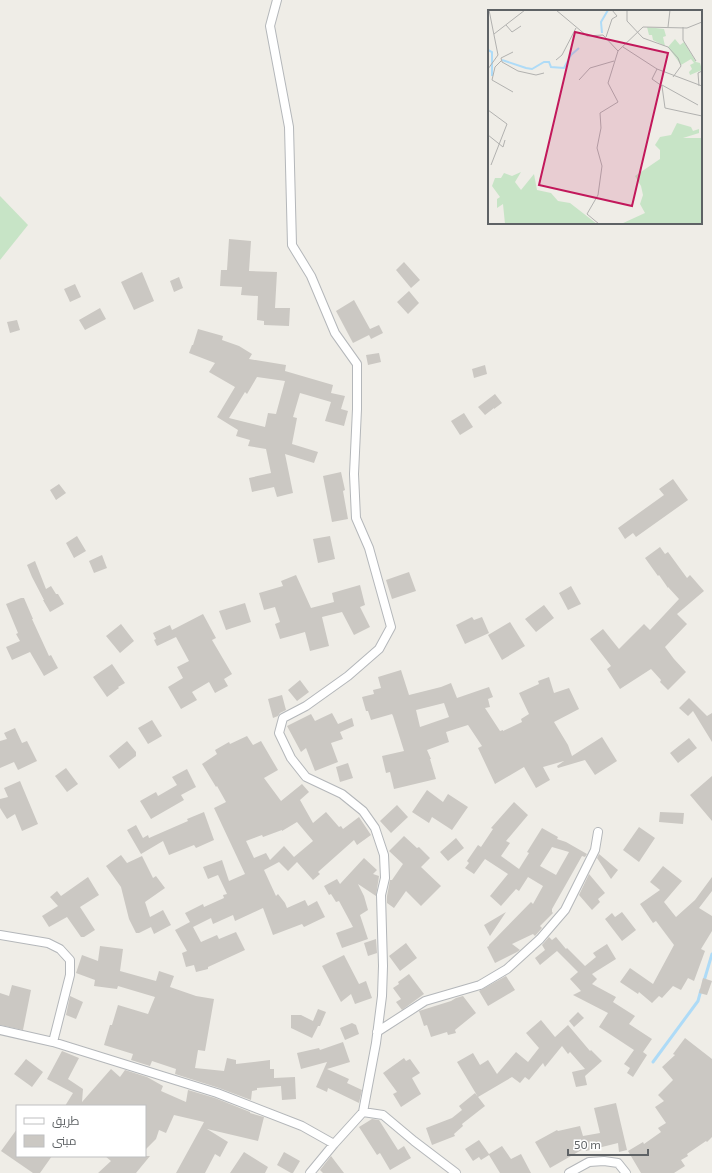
<svg xmlns="http://www.w3.org/2000/svg" width="712" height="1173" font-family="'Exo 2',Cairo,sans-serif">
  <style>
    .green { fill: #c7e4c6 }
    .lines { fill: none; stroke-linecap: round; stroke-linejoin: round }
    .stream { stroke: #aedbf7; stroke-width: 3 }
    .building { fill: #cbc8c3; fill-rule: evenodd }
    .street-casing { stroke: #b4b7ba; stroke-width: 10 }
    .street { stroke: #fff; stroke-width: 8 }
    .inset-river { fill: none; stroke: #aedbf7; stroke-width: 2 }
    .inset-road { fill: none; stroke: #b1b1af; stroke-width: 1 }
    .view { fill: #c2185b; fill-opacity: 0.15; stroke: #c2185b; stroke-width: 2 }
    .inset-edge { fill: none; stroke: #5e6265; stroke-width: 2 }
  </style>
  <rect width="100%" height="100%" fill="#efede7"/>
  <path class="green" d="M0 196 28 225 0 260Z"/>
  <g class="lines">
    <path class="stream" d="M704 981 712 954
      M653 1062 698 1001 701 990"/>
  </g>
  <path class="building" d="M229 239 251 241 249 271 277 272 275 308H290L289 326 264 325V321L257 320 258 296 241 295 242 287 220 286 221 270H227Z
    M404 262 420 280 411 288 396 270Z
    M142 272 154 301 134 310 121 282Z
    M179 277 183 288 174 292 170 281Z
    M75 284 81 297 70 302 64 289Z
    M409 291 419 303 408 314 397 302Z
    M354 300 370 329 379 325 383 333 371 339 369 335 353 343 336 311Z
    M100 308 106 319 85 330 79 320Z
    M17 320 20 330 10 333 7 322Z
    M198 329 223 336 222 340 239 346 252 354 249 359 286 365 285 371 333 385 331 393 345 396 341 409 348 411 344 426 325 421 331 402 300 393 293 417 297 418 292 444 318 452 314 463 285 454 293 493 277 497 274 487 252 492 249 478 271 473 266 449 248 446 250 440 236 436 238 430 217 417 235 387 209 372 215 363 189 353 192 345H193ZM257 377 285 381 276 414 268 413 265 427 229 418 245 392 247 394Z
    M379 353 381 362 368 365 366 355Z
    M485 365 487 374 474 378 472 369Z
    M495 394 502 403 494 409V408L485 415 478 407Z
    M464 413 473 427 460 435 451 421Z
    M341 472 345 490 343 491 348 519 332 522 323 476Z
    M673 479 688 500 636 537 633 533 625 539 618 528 664 495 659 489Z
    M59 484 66 493 56 500 50 490Z
    M77 536 86 551 74 558 66 543Z
    M330 536 335 559 318 563 313 539Z
    M660 547 665 554 668 552 687 578 690 575 704 591 677 614 687 624 665 647 674 659 686 672 668 690 660 682 661 680 651 669 620 689 607 669 611 666 590 639 603 629 619 649 644 624 650 630 679 599 668 587V588L659 575 658 576 645 558Z
    M102 555 107 568 94 573 89 561Z
    M35 561 46 589 51 586 56 594H58L64 604 50 612 43 600H44L32 577 27 565Z
    M409 572 416 591 392 599 386 580Z
    M296 575 311 608 334 602 332 593 360 585 365 605 360 607 370 627 354 635 342 612 322 617 329 646 310 651 305 632 280 639 275 624 280 622 275 607 264 610 259 593 283 586 281 581Z
    M571 586 581 604 568 610 559 593Z
    M21 598H24L33 619H32L49 656 51 655 58 668 44 676 30 652 12 660 6 647 20 641 16 634 18 633 6 604Z
    M245 603 251 622 226 630 219 611Z
    M544 605 554 618 536 632 525 619Z
    M203 614 216 638 212 640 232 674 224 679 228 686 215 693 209 682 192 692 197 700 181 709 168 687 183 678 177 667 189 661 176 637 157 646 154 640 156 639 153 633 170 625 172 630Z
    M472 617 474 620 482 617 489 633 465 644 456 625Z
    M510 622 525 646 502 660 488 635Z
    M121 624 134 641 120 653 106 636Z
    M112 664 125 683 118 687 119 688 107 697 93 677Z
    M401 670 409 695 441 687 451 683 457 698 489 687 493 697 488 699 490 707 485 708 500 731 503 730V731L522 722 521 719 529 714 519 693 539 684 538 681 549 677 554 693 569 688 579 709 554 722 568 745 572 756 602 737 617 761 595 775 585 760 558 768 557 766 564 761 543 767 550 780 536 788 524 767 495 784 478 748 482 746 468 725 446 732 449 742 427 750 431 759H430L436 779 394 789 390 772 386 773 382 756 404 751 393 716 392 714 371 720 368 711H366L362 697 374 694 373 690 381 688 378 677ZM444 703 449 717 420 727 416 710Z
    M300 680 309 692 297 701 288 690Z
    M282 695 286 710 280 713 278 716 273 718 268 699Z
    M689 698 707 716 712 713V742L693 711 688 716 679 708Z
    M332 713 338 724 352 718 354 726 340 732 343 739 331 743 338 762 315 771 306 748 301 752 287 726 311 714 315 721Z
    M152 720 162 736 148 744 138 728Z
    M15 728 22 743 27 741 37 761 18 770 14 762 0 768V741L7 739 4 733Z
    M247 736 253 745 261 741 278 770 264 778 281 801 302 784 309 792 300 800 313 823 326 812 339 827 341 826 343 829 359 817 371 835 357 845 354 840 318 872 320 874 313 880 297 862 288 871 279 862 264 870 276 896 278 894 285 903 287 908 305 900 308 906 317 901 325 917 304 927 302 924 273 935 263 908 235 921 233 915 213 924 211 918 193 927 201 942 217 935 219 939 236 932 245 950 208 967V969L196 972 194 965 186 967 182 953 187 951 175 930 190 922 185 913 203 904 204 907 224 898 223 895 227 894 218 875 208 879 203 867 222 860 229 881 245 874 214 808 226 802 217 786 216 787 202 764 217 754 215 750 229 742 230 744ZM297 822 313 841 294 857 284 846 270 860 266 853 254 858 246 841 262 835 263 837 282 830V831Z
    M689 738 697 748 678 763 670 753Z
    M127 741 136 752V756L119 769 109 756Z
    M348 763 353 778 340 782 336 767Z
    M66 768 78 784 67 792 55 776Z
    M187 769 196 787 181 795 184 800 151 819 140 801 156 792 158 796 177 785 172 777Z
    M712 776V821L690 795Z
    M20 781 38 824 22 831 15 814 7 819 0 808V799L8 797 4 788Z
    M427 790 443 802 448 794 468 807 452 830 432 817 429 823 412 812Z
    M514 802 528 815 506 841 510 843 501 856 519 869 529 853 527 852 542 828 558 837 557 839 566 842 587 854 585 857 582 856 552 909V912L553 913 540 926 542 928 535 936 533 934 512 944 520 950 517 952 495 963 487 947 489 946V945L531 902 533 904 543 886 528 877 519 891 516 889 501 906 490 896 508 874 485 859 474 874 465 868 469 863 467 861 478 845 481 847 493 829 491 828ZM552 847 569 852 556 875 540 866Z
    M397 805 408 817 391 833 380 821Z
    M204 812 214 840 196 848 194 845 169 855 163 841 141 854 127 830 136 825 143 838 148 835 149 838 188 821 187 819Z
    M660 812 684 813 683 824 659 822Z
    M639 827 655 838 639 862 623 850Z
    M404 836 417 848 419 847 430 858 421 867 441 886 421 906 406 891 394 908 387 903V896L390 880H392L403 864 389 851Z
    M456 838 464 848 448 861 440 852Z
    M599 854 618 870 611 879 597 858Z
    M121 855 127 863 142 856 153 878 156 876 165 888 145 902 150 917 163 910 171 925 154 934 151 927 139 933H136L129 919 121 887 106 866Z
    M364 858 377 870 373 874 379 876 376 896 358 884 364 896 368 910 360 915 368 939 342 948 336 933 353 927 339 901 336 902 331 894 329 895 324 886 337 879 340 884Z
    M663 866 682 881 664 902 676 917 695 900 712 877V891L699 908 712 916V931L701 949 705 951 694 981 688 978 681 990 673 986 662 998 659 996 652 1003 639 992 638 994 620 982 630 968 653 984 674 945 656 921 653 923 640 904 660 890 650 882Z
    M589 874 605 893 598 899 600 902 592 910 579 895Z
    M88 877 99 895 80 907 95 930 84 937H81L67 917 49 927 42 916 58 906 50 897 57 891 61 896Z
    M506 912 490 936 484 925Z
    M622 912 636 930 622 941 605 919 612 913 615 917Z
    M549 937 552 940 556 937 566 949 567 948 585 966 596 957 593 953 607 944 616 959 592 974 597 979 592 984 616 997 613 1002 635 1016 629 1024 652 1039 643 1052 647 1055 633 1077 627 1073 630 1068 624 1064 634 1050 599 1027 608 1013 573 995 581 991 570 979 578 972 557 951 540 965 535 958 545 950 542 945Z
    M376 939 377 953 368 956 364 943Z
    M406 943 417 958 400 971 389 956Z
    M100 946 123 949 120 971 156 981 159 971 174 976 170 987 196 996 214 999 205 1051 198 1050 195 1068 224 1071 227 1058 236 1060V1064L270 1060V1069H274V1078L295 1077 296 1099 282 1100 281 1086 257 1088V1090L252 1091 251 1100 219 1088 175 1074 176 1069 152 1061 150 1066 131 1060 133 1054 104 1045 110 1025H112L118 1005 148 1014 155 997 118 986 117 989 94 986 95 980 76 973 82 955 98 961Z
    M344 955 359 984 366 981 372 998 355 1004 351 994 341 1002 322 966Z
    M409 974 424 994 402 1010 396 1002 401 999 393 988 399 984 398 982Z
    M506 976 515 990 488 1006 479 991Z
    M703 978 712 981 707 995 699 993Z
    M12 985 31 990 23 1030 0 1025V993L9 996Z
    M70 996 83 1002 76 1019 66 1015Z
    M463 996 476 1013 455 1030 456 1033 448 1035 447 1032 431 1037 427 1025 424 1026 419 1011 451 1001 456 998Z
    M318 1009 326 1012 320 1026H318L312 1038 291 1028V1015H301L313 1021Z
    M578 1012 584 1018 574 1027 569 1021Z
    M541 1020 555 1037 568 1025 590 1051 591 1050 602 1061 585 1076 587 1085 576 1087 572 1072 585 1069 570 1052 568 1054 562 1046 545 1067 543 1063 529 1080 525 1077 520 1083 512 1077 478 1097 457 1062 473 1053 480 1065 488 1060 497 1074 516 1052 528 1062 539 1048 526 1033Z
    M352 1023 356 1025 359 1034 345 1040 340 1028Z
    M685 1038 712 1059V1137L707 1142 706 1141 687 1154 688 1156 681 1160 685 1166 674 1173H641L628 1151 643 1142 644 1144 661 1132 658 1128 666 1123 655 1107 664 1101 658 1095 673 1080 662 1067 675 1055 673 1054Z
    M343 1042 350 1062 327 1069 349 1079 347 1083 362 1090 359 1103 328 1088 327 1092 316 1087 327 1062 301 1069 297 1053 319 1048 320 1050Z
    M62 1051 79 1058 68 1079 83 1089 82 1102 111 1069 120 1077 125 1070 147 1077 163 1086 161 1091 186 1102 188 1090 215 1098 250 1112V1113L264 1117 258 1141 207 1129 228 1142 220 1157 215 1154 205 1173H176L204 1122 174 1115 166 1133 159 1130 156 1139 145 1150V1106H65L73 1093 47 1079Z
    M404 1058 406 1061 410 1059 420 1073 412 1078 421 1094 401 1107 393 1094 397 1092 383 1073Z
    M26 1059 43 1072 32 1087 14 1074Z
    M475 1093 485 1106 462 1124 463 1126 454 1134 455 1136 432 1145 426 1128 452 1118 462 1110 459 1106Z
    M616 1103 627 1150 619 1152 618 1143 586 1151 585 1148 550 1168 535 1142 557 1130 558 1131 580 1126 583 1136 600 1133 594 1108Z
    M372 1119 379 1120 398 1150 404 1146 411 1158 390 1170 380 1153 377 1155 359 1127Z
    M17 1129V1156H52L40 1173H33L1 1151Z
    M479 1140 489 1154 502 1146 511 1159 521 1154 531 1173H500L489 1155 481 1160 479 1157 473 1161 465 1149Z
    M244 1152 268 1167 265 1173H230Z
    M284 1152 300 1161 293 1173H291L277 1165Z
    M105 1156H150L136 1173H98L111 1161Z
    M331 1156 344 1173H323L320 1170Z"/>
  <g class="lines">
    <defs>
      <path id="street" d="M277 0 270 26 289 127 292 245 311 276 335 333 357 364V409L354 474 356 518 369 548 391 627 379 649 348 676 306 706 283 718 279 733 291 758 306 777 342 794 363 811 375 828 384 855 385 878 381 895 383 966 382 996 376 1043 363 1112
        M0 935 48 943 60 949 70 960V975L53 1042
        M0 1030 53 1042 217 1093 302 1126 334 1144
        M377 1032 425 1001 480 985 507 969 540 939 565 910 595 850 598 832
        M310 1173 334 1144 363 1112 383 1115 414 1141 456 1173
        M569 1173 589 1162 604 1161 618 1163 626 1173"/>
    </defs>
    <use href="#street" class="street-casing"/>
    <use href="#street" class="street"/>
  </g>
  <g transform="translate(488 10)">
    <rect width="214" height="214" fill="#efede7"/>
    <path d="M159 17 176 19 178 26 175 27 177 36 165 30 164 25H161ZM187 29 192 35 196 32 208 52 212 53 214 60 202 65 201 62 204 59 202 55 206 53 203 49 193 55 180 37ZM189 113 203 117 205 121 211 119V123L195 128H214V214H133L157 203 152 194 155 185 153 176 147 166 172 149V140L167 135 172 127 183 125ZM33 162 27 172 33 180 46 164 49 180 63 183 70 191 82 193 109 214H17L15 194 9 198V189L12 187 4 176 7 168H13L16 163 24 166Z" fill="#c7e4c6"/>
    <path class="inset-river" d="M114 23 113 12 120 0M0 40 4 42V66M14 50 38 58 44 59 56 52H61L63 57 76 58 83 45 91 38"/>
    <path class="inset-road" d="M68 0 99 26 115 25 130 41 155 17 199 18 214 12M139 1V11L155 28 180 37 190 48 193 56 185 67M18 15 24 22 33 16M180 17 182 0M195 17V30L208 51M6 24 37 0M118 27 124 9 129 6 124 0M135 37 169 59 214 76M13 48 14 52 30 61 48 65 56 63M13 48 25 42M68 50 74 45 88 18M13 51 7 57 4 70 25 82M0 59 10 45 1 0M169 59 164 69 174 76 177 98 214 106M91 70 102 58 126 51M174 75 210 95M211 76 210 63 214 61M0 100 19 114 3 155M0 125 15 137 17 130M111 214 99 204 110 185 114 156 109 138 113 118 112 103 130 92 120 73 130 41"/>
    <path class="view" d="M87 22 180 43 144 196 51 175Z"/>
    <rect width="214" height="214" class="inset-edge"/>
  </g>
  <rect x="16" y="1105" width="130" height="52" fill="#ffffff" stroke="#bfc0c1"/>
  <rect x="24" y="1118" width="20" height="6" fill="#ffffff" stroke="#bfc0c1"/>
  <text x="52" y="1125" font-size="12" fill="#5e6265">طريق</text>
  <rect x="24" y="1135" width="20" height="12" fill="#cbc8c3" stroke="#bfc0c1"/>
  <text x="52" y="1145" font-size="12" fill="#5e6265">مبنى</text>
  <path d="M568 1149v6h80v-6" fill="none" stroke="#5e6265" stroke-width="2"/>
  <text x="574" y="1149" font-size="12" fill="#5e6265" stroke="#ffffff" stroke-width="3" paint-order="stroke">50 m</text>
</svg>
